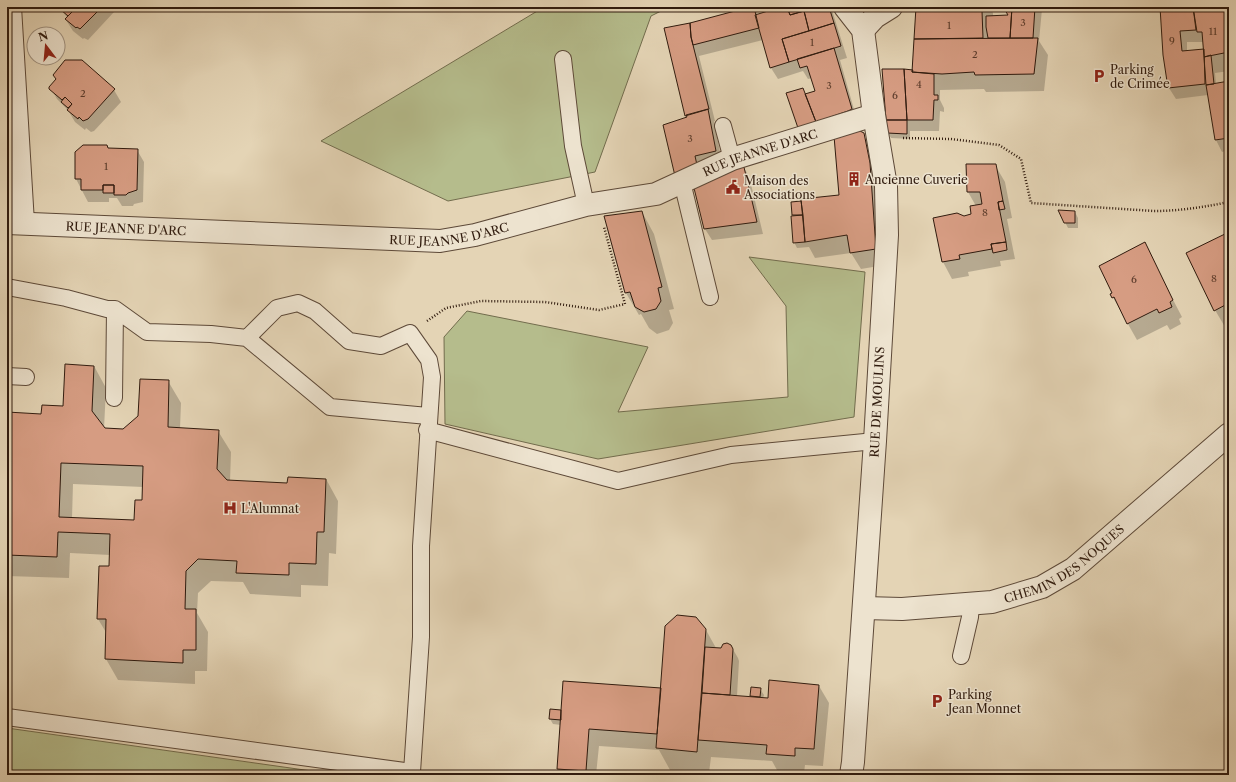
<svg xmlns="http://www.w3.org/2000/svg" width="1236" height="782" font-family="'Libre Caslon Text',serif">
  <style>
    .green { fill: #b5bc8c; stroke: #726c4d }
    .shadow { fill: #0003; fill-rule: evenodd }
    .building { fill: #d69c82; stroke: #301b0e; fill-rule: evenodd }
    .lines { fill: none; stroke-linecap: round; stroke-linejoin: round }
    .lane-casing { stroke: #5d4938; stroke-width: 18 }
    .street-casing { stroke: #5d4938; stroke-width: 24 }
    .path { stroke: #301b0e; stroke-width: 2.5; stroke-dasharray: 1 2; stroke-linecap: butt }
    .lane { stroke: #ede3cf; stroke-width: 16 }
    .street { stroke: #ede3cf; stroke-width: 22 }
    .labels { text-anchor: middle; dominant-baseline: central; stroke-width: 3; stroke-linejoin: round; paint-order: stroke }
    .number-label { font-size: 10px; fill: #5a3b2b }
    .poi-label { font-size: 12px; fill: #301b0e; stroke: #ede3cf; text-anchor: start }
    .street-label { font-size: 12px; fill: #301b0e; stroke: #ede3cf }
  </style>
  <rect width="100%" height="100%" fill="#e4d4b5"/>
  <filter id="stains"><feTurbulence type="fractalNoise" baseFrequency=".005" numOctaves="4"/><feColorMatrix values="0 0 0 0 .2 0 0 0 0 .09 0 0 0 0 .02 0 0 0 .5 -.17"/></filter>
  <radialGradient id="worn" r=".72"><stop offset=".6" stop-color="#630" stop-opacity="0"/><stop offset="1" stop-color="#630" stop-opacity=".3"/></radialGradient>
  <path class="green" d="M544 7H669L651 16 595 172 448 201 321 141Z
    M749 257 865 272 854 417 598 459 445 424 444 337 467 311 648 347 618 412 788 397 786 306Z
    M7 728 340 775H7Z"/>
  <path class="shadow" d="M58 7H112L114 12 88 40 84 38 83 39 73 31 66 20 68 18Z
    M754 7 758 15 779 8V7H831L847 58 840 60 857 120 824 133 806 95 816 91 812 78 808 79 803 71 778 79 771 68 763 40 699 56 715 121H714L722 162 683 187 687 118 666 29Z
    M859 7H885L868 18Z
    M917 7H990L993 13V16H1009L1004 7H1041L1042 9 1039 41 1048 55 1044 91 986 92 984 89 940 90V100L944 108V112L940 111 939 131H910V139L891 138 888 133 883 70 913 71Z
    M1161 7H1229V71L1215 73 1216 84 1229 82V150L1222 152 1216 140 1208 95 1176 99 1169 88ZM1187 42H1203L1204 50 1187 51Z
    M57 80 114 90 121 102 94 131 91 132 86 128 85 130 75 122 68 110 57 99 50 87Z
    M863 134 873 152 885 265 861 269 851 253 815 258 809 247 797 248 794 242 792 203 801 202 803 206 840 196Z
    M108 149 137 150 144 162 143 202 134 204 133 206H122L117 198H109V202H88L76 179Z
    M742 165 749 176 763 234 712 240 705 229Z
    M995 165 1005 182 1012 218 1007 219 1015 259 1000 261 1001 266 968 272 969 276 952 279 943 262 963 217 973 215 976 206 968 192Z
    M642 212 654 234 674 309 669 310 673 323 669 330 657 334 649 328 641 314 639 315 626 293 605 217Z
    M1075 212 1078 218V228H1068L1065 222Z
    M1229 233V325L1225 327 1215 310Z
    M1144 244 1182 317 1179 319 1181 324 1170 330 1167 325 1137 340 1111 294Z
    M94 366 106 388 104 429 124 430 139 416 168 381 181 403 180 429 218 431 231 452 230 482 288 484 326 479 338 501 336 554 329 553 328 586 301 585V597L250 594 243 582 211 581 198 593 197 613 208 632 207 671H195V684L118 680 106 659 107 634 98 619 110 567V555L70 553 69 578 7 576V413L42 415 64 407ZM73 484 143 487V501L135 521 72 518Z
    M706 630 716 648 722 649 731 646 738 658 739 661 737 696 751 697 752 688 760 689 764 695 763 698 769 699 819 686 829 703 823 766 805 765 804 773 777 770 772 761 711 757 709 773 670 770 659 750 599 746 596 775H562L558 769 561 725 553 724 550 719 561 711 660 689Z"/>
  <path class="building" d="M62 7H71L74 10 68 16 60 9Z
    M71 7H102L80 29 77 27 76 28 65 19 74 10Z
    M750 7H754L759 28 693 45 691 37 690 23Z
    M781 7H787L790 15 804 11 809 31 782 39 789 62 770 68 755 15Z
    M787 7H829L834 23 809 31 804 11 790 15Z
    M916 7H987V10L982 11 983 38 914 39Z
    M1003 7H1012L1010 38H988L986 27V16L1008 15Z
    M1012 7H1035L1033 38H1010Z
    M1160 7H1193L1196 30 1180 31 1182 51 1204 49 1205 84 1168 88 1163 55Z
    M1193 7H1229V52L1204 57 1202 32H1197Z
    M690 23 691 37 709 109 685 116 664 28Z
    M834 23 841 46 789 62 782 39Z
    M1038 38 1034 74 975 75 974 72 942 74 912 72 914 39Z
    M834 48 852 109 848 111 816 122 805 94 815 91 807 66 800 68 797 59Z
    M1211 55 1214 84 1206 85 1204 57Z
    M65 60H82L115 89 88 119 83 121 79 117 78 119 67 110 72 104 65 97 62 100 49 89V87L56 79 53 75Z
    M882 69H904L907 120H886Z
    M904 69 913 70 912 72 934 74V95H938V100H934L933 120H907Z
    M1229 81V138L1215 140 1206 85Z
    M803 88 816 122 798 128 786 93Z
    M65 97 72 104 68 108 61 102Z
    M708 109 716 151 695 156 697 165 675 176 663 125 687 117 686 115Z
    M886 120H907V134L887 133Z
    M858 130 864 133 870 163 876 249 850 253 847 235 805 242 801 199 839 195 834 136Z
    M83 145H107L108 148 138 149 137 190 128 193 126 195H114V185H103V190H81V179H75V152Z
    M743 163 757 222 704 229 693 184Z
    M966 164H996L1003 201 998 202 1006 242 991 244 992 249 959 255 960 259 942 262 933 218 957 213 964 216 971 214 970 206 982 204 980 192H967Z
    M103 185H114V193H103Z
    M801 201 803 215H792L791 202Z
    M1003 201 1005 209 999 210 998 202Z
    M1058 210 1075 211V223H1064Z
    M642 211 662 287 658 288 661 301 656 309 644 312 635 307 630 292 625 293 604 216Z
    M803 215 805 242 793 243 791 216Z
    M1229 232V303L1214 311 1186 253Z
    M1006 242 1007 250 993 253 991 244Z
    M1145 242 1173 300 1170 302 1172 307 1159 313 1157 309 1127 324 1114 297 1112 298 1110 294 1112 293 1099 266Z
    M65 364 94 366 92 411 105 428 123 429 138 416 140 379 169 380 168 427 219 430 217 469 227 480 287 483 288 477 326 479 324 532H317L316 564 289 563V575L236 573 237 561 198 559 186 571 185 609H196V650H183V663L105 659 106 619H97L99 566H109L110 534 58 532 57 557 7 555V412L41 414 42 405 63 406ZM61 463 143 466 142 500H135L134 520 59 517Z
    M677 615 696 617 706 629 697 752 656 748 665 626Z
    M727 643 731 645 733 649 730 695 702 693 705 647 721 648 723 644Z
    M769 680 819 685 814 749 795 748V756L766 754 767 745 698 740 702 693 768 698Z
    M563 681 661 688 657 734 589 729 586 771 557 769Z
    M751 687 761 688 760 697 750 696Z
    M550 709 561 710V720L549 719Z"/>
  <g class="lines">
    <defs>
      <path id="lane" d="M563 59 573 146 586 205
        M723 126 732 159
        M682 182 710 297
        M7 287 66 298 107 309H115L147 332 211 334 247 338 330 407 428 416
        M247 338 277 308 298 303 315 311 349 341 381 346 410 333 429 360 432 377 421 546V637L412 772
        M7 376 26 377
        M114 398 115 309
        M427 430 618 481 731 455 875 441
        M961 656 970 617 971 604
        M7 717 412 772V775"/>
      <g id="street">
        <path d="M10 7 23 223"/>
        <path d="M845 7 863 30 874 115 886 186 887 235 875 441 853 762 851 775"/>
        <path d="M863 30 875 17 891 7"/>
        <path id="s1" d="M7 223 440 241 475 235 586 205 656 194 732 159 874 115"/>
        <path id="s2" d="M864 608 902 609 992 602 1042 587 1073 569 1229 434"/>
      </g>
    </defs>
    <use href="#lane" class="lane-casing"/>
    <use href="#street" class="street-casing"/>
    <path class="path" d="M903 138 951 139 999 145 1021 159 1031 203 1154 211C1180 211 1204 207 1229 202
      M427 321 446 308 481 301 545 302 599 310 625 304 604 227"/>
    <use href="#lane" class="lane"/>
    <use href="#street" class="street"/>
  </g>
  <defs>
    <symbol id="parking-bare" viewBox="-9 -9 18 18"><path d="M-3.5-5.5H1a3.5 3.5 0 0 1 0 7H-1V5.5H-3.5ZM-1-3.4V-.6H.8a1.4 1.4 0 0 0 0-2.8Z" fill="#8f2418" stroke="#ede3cf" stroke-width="2.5" paint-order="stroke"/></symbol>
    <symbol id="building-bare" viewBox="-9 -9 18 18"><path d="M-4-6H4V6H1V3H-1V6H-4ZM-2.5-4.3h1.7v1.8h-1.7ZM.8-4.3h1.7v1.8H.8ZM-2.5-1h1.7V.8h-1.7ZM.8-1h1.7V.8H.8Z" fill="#8f2418" stroke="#ede3cf" stroke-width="2.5" paint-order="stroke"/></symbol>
    <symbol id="civic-bare" viewBox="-9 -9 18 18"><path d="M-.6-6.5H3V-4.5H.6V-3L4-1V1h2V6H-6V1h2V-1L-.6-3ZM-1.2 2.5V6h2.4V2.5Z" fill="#8f2418" stroke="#ede3cf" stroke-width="2.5" paint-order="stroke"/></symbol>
    <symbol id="hospital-bare" viewBox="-9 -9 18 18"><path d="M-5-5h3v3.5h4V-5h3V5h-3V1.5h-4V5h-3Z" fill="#8f2418" stroke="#ede3cf" stroke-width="2.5" paint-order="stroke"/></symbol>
  </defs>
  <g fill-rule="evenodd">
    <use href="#parking-bare" x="1089" y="66" width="20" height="20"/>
    <use href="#building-bare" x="844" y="169" width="20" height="20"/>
    <use href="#civic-bare" x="723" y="177" width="20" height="20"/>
    <use href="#hospital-bare" x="220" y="498" width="20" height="20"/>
    <use href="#parking-bare" x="927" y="691" width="20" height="20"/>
  </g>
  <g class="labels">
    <g class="number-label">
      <text x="1023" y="22">3</text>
      <text x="949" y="25">1</text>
      <text x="1213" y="31">11</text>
      <text x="1172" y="40">9</text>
      <text x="812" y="42">1</text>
      <text x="975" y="54">2</text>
      <text x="919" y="84">4</text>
      <text x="829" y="85">3</text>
      <text x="83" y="93">2</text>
      <text x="895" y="95">6</text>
      <text x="690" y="138">3</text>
      <text x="106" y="166">1</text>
      <text x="985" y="212">8</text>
      <text x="1214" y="278">8</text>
      <text x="1134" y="279">6</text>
    </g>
    <g class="poi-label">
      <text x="1110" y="69">Parking<tspan x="1110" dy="14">de Crimée</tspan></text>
      <text x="865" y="179">Ancienne Cuverie</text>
      <text x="744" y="180">Maison des<tspan x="744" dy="14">Associations</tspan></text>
      <text x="241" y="508">L'Alumnat</text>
      <text x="948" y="694">Parking<tspan x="948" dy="14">Jean Monnet</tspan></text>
    </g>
    <g class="street-label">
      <text stroke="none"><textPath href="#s1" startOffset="767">RUE JEANNE D'ARC</textPath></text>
      <text stroke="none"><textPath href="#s1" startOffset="119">RUE JEANNE D'ARC</textPath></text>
      <text stroke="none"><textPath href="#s1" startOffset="443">RUE JEANNE D'ARC</textPath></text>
      <text transform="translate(877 402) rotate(-87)">RUE DE MOULINS</text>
      <text stroke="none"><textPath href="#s2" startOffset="211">CHEMIN DES NOQUES</textPath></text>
    </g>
  </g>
  <rect width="1236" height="782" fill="none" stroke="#e4d4b5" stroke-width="24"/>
  <rect x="8" y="8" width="1220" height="766" fill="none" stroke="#301b0e" stroke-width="2"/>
  <rect x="12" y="12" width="1212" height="758" fill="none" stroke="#301b0e"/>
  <g transform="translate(46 46) rotate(344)"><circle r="19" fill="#ede3cf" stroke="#a19382"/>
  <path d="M0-3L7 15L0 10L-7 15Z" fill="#8f2418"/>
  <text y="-6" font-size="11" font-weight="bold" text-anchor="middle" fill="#301b0e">N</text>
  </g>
  <rect width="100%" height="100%" filter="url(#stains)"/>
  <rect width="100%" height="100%" fill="url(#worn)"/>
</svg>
